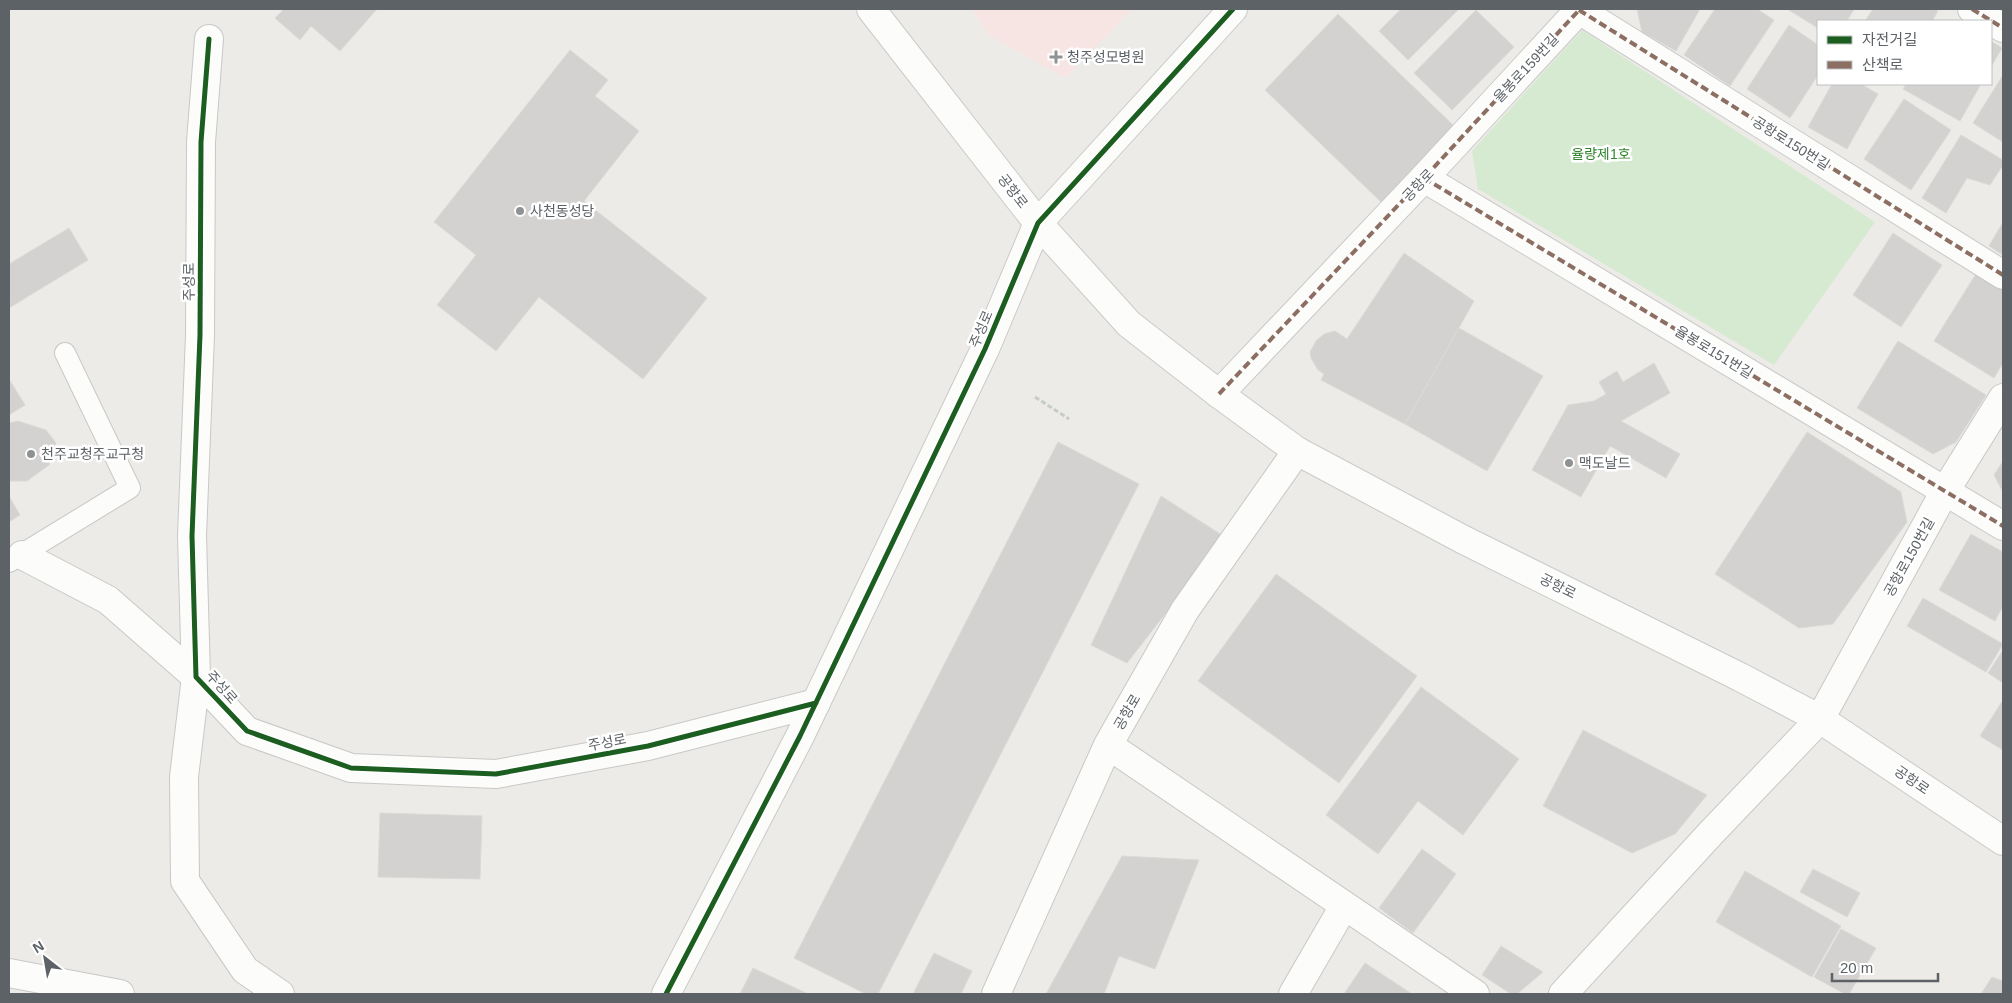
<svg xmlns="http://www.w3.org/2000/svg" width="2012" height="1003" font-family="Arial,'Noto Sans KR',sans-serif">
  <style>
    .medical { fill: #f6e5e3 }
    .green { fill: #d6ead1 }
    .building { fill: #d4d2d0; stroke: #dcdad6 }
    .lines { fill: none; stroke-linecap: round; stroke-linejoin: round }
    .lane-casing { stroke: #c8c8c8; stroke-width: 22 }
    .street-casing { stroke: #c8c8c8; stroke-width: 30 }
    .secondary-casing { stroke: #c9caca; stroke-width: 30 }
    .path { stroke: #c6ccc8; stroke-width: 3; stroke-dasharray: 5 2.5; stroke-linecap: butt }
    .lane { stroke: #fcfcfb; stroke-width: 20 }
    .street { stroke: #fcfcfb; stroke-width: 28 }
    .secondary { stroke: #fcfcfb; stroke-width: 28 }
    .quiet { stroke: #8d6e63; stroke-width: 4; stroke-dasharray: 8 4; stroke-linecap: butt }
    .cycleway-casing { stroke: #fff; stroke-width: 8 }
    .cycleway { stroke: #1b5e20; stroke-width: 5 }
    .poi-dot { fill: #8f9293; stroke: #fff; stroke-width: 2 }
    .labels { text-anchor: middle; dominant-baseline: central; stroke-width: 5; stroke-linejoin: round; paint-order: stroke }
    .poi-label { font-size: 14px; fill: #5c6266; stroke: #fff; text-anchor: start }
    .street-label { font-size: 14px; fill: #5c6266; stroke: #fff }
    .park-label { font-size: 14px; fill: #31842e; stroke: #fff }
  </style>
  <rect width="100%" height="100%" fill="#edebe7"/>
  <path class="medical" d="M972 9H1133L1065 78 988 35Z"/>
  <path class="green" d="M1582 30 1875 222 1774 365 1478 189 1472 151Z"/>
  <path class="building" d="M284 9H377L340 51 311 26 300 40 275 18Z
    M1401 9H1459L1408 60 1379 31Z
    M1637 9H1700L1676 51 1642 32Z
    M1715 9H1757L1774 20 1730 86 1684 55Z
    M1787 9H1854L1847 21H1818V28Z
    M1873 9H1934L1938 11 1932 21H1865Z
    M1476 10 1514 47 1452 110 1414 73Z
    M1338 14 1455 127 1382 203 1265 90Z
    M1789 25 1818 45V75L1790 118 1747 89Z
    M1991 41 2002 48 1991 67Z
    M570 50 608 80 595 96 639 131 584 201 707 298 643 379 539 297 496 351 437 305 476 255 434 222Z
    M2003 75V142L1973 123Z
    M1832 84H1861L1878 94 1847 149 1808 127Z
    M1906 84H1981L1960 121 1903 89Z
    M1904 99 1951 130 1911 190 1864 159Z
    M1961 135 2003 160V165L1990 185 1967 178 1946 213 1922 198Z
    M2003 222V255L1989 246Z
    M69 228 88 260 9 308V264Z
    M1893 233 1942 265 1901 327 1853 295Z
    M1404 253 1474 301 1405 424 1321 380 1324 374 1318 370 1311 358 1310 352 1316 341 1324 334 1335 331 1347 339Z
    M1979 269 2003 284V363L1994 378 1934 341Z
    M1459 328 1543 376 1487 471 1405 424Z
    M1898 341 1986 395 1956 442 1933 454 1857 408Z
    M1654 363 1670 393 1621 421 1680 454 1666 478 1610 446 1581 497 1532 470 1568 405 1594 401 1606 394 1599 382 1617 371 1623 382Z
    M9 379 25 405 9 415Z
    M18 421 46 430 56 443 49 465 27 481H9V423Z
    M1807 432 1901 492 1907 522 1833 624 1799 628 1715 574Z
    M1058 442 1139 484 878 994H866L794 958Z
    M2003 461V492L1994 475Z
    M9 496 20 515 9 522Z
    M1161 496 1225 537 1127 663 1091 645Z
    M1971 534 2003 552V606L1995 621 1939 590Z
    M1276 574 1417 676 1339 783 1198 681Z
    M1923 598 2003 644 1986 672 1907 626Z
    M2003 650V683L1988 673Z
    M1421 687 1519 759 1463 835 1418 801 1378 854 1326 815Z
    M2003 700V750L1980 736Z
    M1583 730 1707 795 1675 834 1632 853 1543 806Z
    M380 813 482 816 480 879 378 877Z
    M1422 849 1456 874 1413 933 1379 908Z
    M1122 856 1199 860 1155 969 1119 956 1104 994H1046Z
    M1813 869 1860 893 1847 917 1800 892Z
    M1745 871 1841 926 1812 977 1716 922Z
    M1841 929 1876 948 1849 994H1845L1814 977Z
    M1501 946 1543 972 1517 994H1511L1482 975Z
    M934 953 972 971 961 994H913Z
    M1365 963 1412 994H1344Z
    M753 968 808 994H740Z
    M1992 977 2003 981V994H1981Z"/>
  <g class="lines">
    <defs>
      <path id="lane" d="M9 562 130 488 65 353"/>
      <path id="street" d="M1972 9 2003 28
        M1579 10 2003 275
        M209 39 201 142 200 335 192 536 196 677 247 731 351 768 496 774 648 746 816 703
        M1424 178 2003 526
        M1219 394 1424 178 1580 9
        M22 555 108 600 196 677 184 777 185 881 245 970 280 994
        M1108 745 1475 994
        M9 973 120 994
        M996 994 1108 745 1185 610 1297 451
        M1293 994 1344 906
        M1563 994 1711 833 1820 719 1945 491 2003 398"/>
      <path id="secondary" d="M871 9 1038 223 1129 324 1219 394 1297 451 1462 539 1740 677 1820 719 2003 841
        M666 994 800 736 985 349 1038 223 1233 9"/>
    </defs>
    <use href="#lane" class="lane-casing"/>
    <use href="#street" class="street-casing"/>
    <use href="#secondary" class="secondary-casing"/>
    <path class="path" d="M1035 397 1069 419"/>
    <use href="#lane" class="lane"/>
    <use href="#street" class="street"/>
    <use href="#secondary" class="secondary"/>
    <path class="quiet" d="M1972 9 2003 28
      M1579 10 2003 275
      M1424 178 2003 526
      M1219 394 1424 178 1580 9"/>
    <defs>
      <path id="cycleway" d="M209 39 201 142 200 335 192 536 196 677 247 731 351 768 496 774 648 746 816 703
        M666 994 800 736 985 349 1038 223 1233 9"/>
    </defs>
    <use href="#cycleway" class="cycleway-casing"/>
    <use href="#cycleway" class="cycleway"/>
  </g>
  <g class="poi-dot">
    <path d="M1053.5 49.5h5v5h5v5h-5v5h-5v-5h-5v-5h5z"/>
    <circle cx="520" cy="211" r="5"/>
    <circle cx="31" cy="454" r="5"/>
    <circle cx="1569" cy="463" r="5"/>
  </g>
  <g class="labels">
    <g class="poi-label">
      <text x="1067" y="57">청주성모병원</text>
      <text x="530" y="211">사천동성당</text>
      <text x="41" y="454">천주교청주교구청</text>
      <text x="1579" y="463">맥도날드</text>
    </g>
    <g class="street-label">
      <text transform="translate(1526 68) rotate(-47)">율봉로159번길</text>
      <text transform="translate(1791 143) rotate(32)">공항로150번길</text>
      <text transform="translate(1418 185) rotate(-47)">공항로</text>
      <text transform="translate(1013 191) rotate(52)">공항로</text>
      <text transform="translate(189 282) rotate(-90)">주성로</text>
      <text transform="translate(981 329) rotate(-67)">주성로</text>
      <text transform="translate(1714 352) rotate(31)">율봉로151번길</text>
      <text transform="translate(1909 557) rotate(-61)">공항로150번길</text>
      <text transform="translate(1558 586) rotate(26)">공항로</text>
      <text transform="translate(222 687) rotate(48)">주성로</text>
      <text transform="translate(1127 712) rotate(-60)">공항로</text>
      <text transform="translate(607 742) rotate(-11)">주성로</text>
      <text transform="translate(1912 780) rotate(34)">공항로</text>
    </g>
    <g class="park-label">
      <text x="1601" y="154">율량제1호</text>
    </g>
  </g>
  <rect width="2012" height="1003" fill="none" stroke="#5c6266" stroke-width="20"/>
  <rect x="1817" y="20" width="175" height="65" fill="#ffffff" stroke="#bec0c2"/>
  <rect x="1827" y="36" width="25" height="8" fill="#1b5e20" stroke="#bec0c2"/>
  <text x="1862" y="45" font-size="15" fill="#5c6266">자전거길</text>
  <rect x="1827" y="61" width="25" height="8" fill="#8d6e63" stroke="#bec0c2"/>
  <text x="1862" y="70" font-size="15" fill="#5c6266">산책로</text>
  <g transform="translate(45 958) rotate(329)" stroke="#ffffff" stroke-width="4" paint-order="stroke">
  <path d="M0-4L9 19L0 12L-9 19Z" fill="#5c6266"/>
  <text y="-8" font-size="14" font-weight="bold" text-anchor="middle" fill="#5c6266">N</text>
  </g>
  <path d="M1832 973v8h106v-8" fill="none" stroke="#5c6266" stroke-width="2.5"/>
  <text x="1840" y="973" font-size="15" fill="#5c6266" stroke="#ffffff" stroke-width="4" paint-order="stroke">20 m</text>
</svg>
